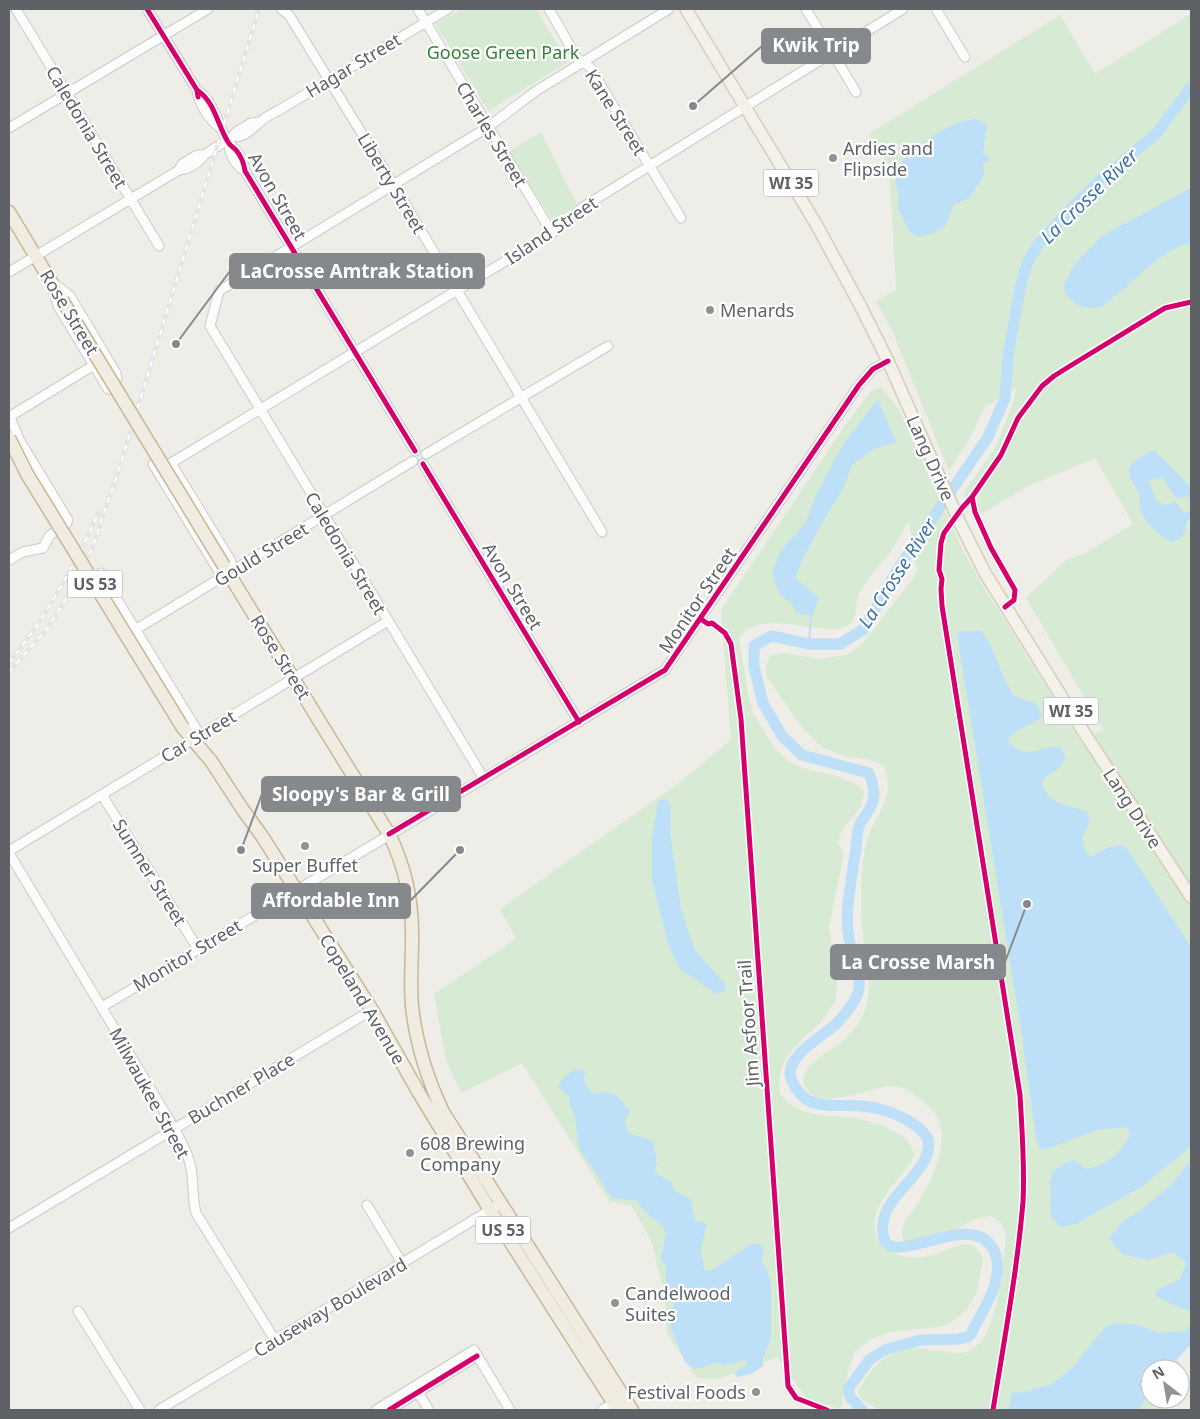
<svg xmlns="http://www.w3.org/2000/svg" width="1200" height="1419" font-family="'Noto Sans',sans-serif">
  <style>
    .green { fill: #d6ead4 }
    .water { fill: #bddff8 }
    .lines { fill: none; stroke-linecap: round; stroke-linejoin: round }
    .stream { stroke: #bddff8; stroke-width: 2 }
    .river { stroke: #bddff8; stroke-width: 11 }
    .minor-casing { stroke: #cacac9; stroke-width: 11 }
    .major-casing { stroke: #d6cdb6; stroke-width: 14 }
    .highway-casing { stroke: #c7b794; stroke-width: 15 }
    .minor { stroke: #fcfcfc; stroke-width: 9 }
    .major { stroke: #f3f1e9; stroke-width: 11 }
    .highway { stroke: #f0ece2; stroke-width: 12 }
    .rail-casing { stroke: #e3e4e3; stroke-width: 4 }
    .rail { stroke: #fff; stroke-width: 2; stroke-dasharray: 5.5; stroke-linecap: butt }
    .highway-bridge-casing { stroke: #c7b794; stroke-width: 15; stroke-linecap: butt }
    .highway-bridge { stroke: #f0ece2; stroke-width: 12 }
    .cycleway-casing { stroke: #fff; stroke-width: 8 }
    .cycleway { stroke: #d6006c; stroke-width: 5 }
    .poi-dot { fill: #909394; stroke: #fff; stroke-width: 2 }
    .labels { text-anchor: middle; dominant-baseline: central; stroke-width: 4.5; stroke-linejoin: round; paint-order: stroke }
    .shield { fill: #fff; stroke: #8e9195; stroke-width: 1 }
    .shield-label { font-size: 16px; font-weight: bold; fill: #5e6267 }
    .park-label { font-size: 18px; fill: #328136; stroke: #fff }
    .street-label { font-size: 18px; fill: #5e6267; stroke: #fff }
    .poi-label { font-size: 18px; fill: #5e6267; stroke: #fff; text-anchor: start }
    .water-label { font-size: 19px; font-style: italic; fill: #3f74ab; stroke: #fff }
    .leader { fill: none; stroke: #86898b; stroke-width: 2 }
    .callout-dot { fill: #86898b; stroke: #fff; stroke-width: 2 }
    .callout { fill: #86898b; stroke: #86898b; stroke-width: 2 }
    .callout-label { font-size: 19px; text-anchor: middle; font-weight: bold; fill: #fff }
  </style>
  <rect width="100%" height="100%" fill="#eeede8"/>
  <path class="green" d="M462 9H536L568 62 488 111 436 24Z
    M1191 14V1344L1177 1359 1191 1382 1180 1391V1369H1150V1399H1170L1163 1405V1410H880L862 1400 858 1392C869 1369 885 1352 912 1348 920 1347 930 1350 938 1351 947 1352 961 1355 969 1351 999 1339 1003 1262 1006 1234L1001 1223 992 1216C968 1218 966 1226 947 1234 935 1239 921 1240 908 1243L903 1240C898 1224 912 1214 920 1200 937 1171 957 1126 923 1101 915 1095 903 1085 892 1086 878 1087 862 1093 848 1096 838 1098 828 1099 818 1099 780 1074 826 1055 844 1040 853 1032 861 1021 865 1009 874 985 865 958 863 934 861 916 860 891 862 873 863 860 865 843 870 832 882 805 895 796 883 765L868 759 848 757 823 748 804 730 766 676V665L771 655 784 653 818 659 847 655 863 643 912 580 917 571 909 521C902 530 897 541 891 551 880 566 867 578 859 594 854 605 860 625 841 628 812 634 757 607 739 639L748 694 753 713 776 750 789 762 808 770 834 775 860 786 864 792 861 807 843 828 838 843 844 854 829 927 837 982 836 1000 820 1023 798 1043 789 1054 782 1066 779 1082 780 1095 790 1104 802 1111 818 1115 857 1118 884 1126 907 1139 915 1155C902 1180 867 1203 876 1235 878 1241 881 1246 887 1250 898 1257 911 1259 924 1257 939 1255 946 1249 960 1245 964 1243 970 1245 975 1246L983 1258 977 1292 966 1311 946 1326 890 1332 871 1339 855 1351 847 1374 841 1409 806 1398 778 1357 718 1379 697 1378 667 1334 665 1298 652 1243 632 1206 609 1201 522 1063 461 1093 446 1060 434 994 516 939 500 909 676 785 731 740 721 610 842 430 870 392 881 387 899 410 963 551 978 578 1081 742 1103 729 1026 598 1066 560 1086 553 1133 524 1095 458 1026 487 976 517 963 493 994 450 1013 404 1016 388 985 407 970 438 949 471 892 330 876 302 896 289 889 167 869 134 1060 15 1095 74Z
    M541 132 577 205 554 222 508 152Z"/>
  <path class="water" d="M976 119 987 124 983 153 991 160 983 163 984 174 970 198 954 204C945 229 946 229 920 237L910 232 897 207C901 193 895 188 896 176 897 157 941 129 957 123 963 120 970 120 976 119Z
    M1191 188V243C1160 250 1140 277 1115 296 1110 300 1103 307 1096 308 1084 310 1072 302 1065 294L1064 284 1075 264 1102 236Z
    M878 399 896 442 874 449 852 465 843 489 830 509 804 556 795 578 819 598 812 616 797 613 791 603 779 593 772 574 780 552 806 522 816 495 842 446Z
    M1154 450 1189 485 1191 491V503L1187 496 1176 498 1162 477 1148 481 1157 501 1164 505 1176 502 1184 513 1191 511V516L1186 523V530L1179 539 1170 542C1157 533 1145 525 1140 508 1139 503 1141 498 1139 493 1137 488 1133 484 1131 479 1123 463 1142 456 1154 450Z
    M962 631H982L990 644 1004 678 1013 695 1021 699 1036 703 1042 716C1032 726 1017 727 1008 739 1010 744 1012 745 1016 748 1031 758 1045 745 1060 747L1066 758 1057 769 1042 780C1042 802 1069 806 1086 811L1090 820 1082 840 1087 855 1092 856 1110 847 1122 845 1127 849 1191 947V1146L1141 1187 1076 1224 1060 1227 1051 1216 1050 1183 1053 1171 1065 1163 1075 1160 1086 1169C1109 1164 1119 1155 1130 1135L1127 1127 1097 1130 1046 1149 1040 1148 1037 1143 1020 1023 957 634Z
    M658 800H667L671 806 670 832 681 909 695 950 725 984 726 991 716 994 680 969 669 947 652 880V839Z
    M575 1069 585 1071 584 1081 592 1094C614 1090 616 1094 630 1111L625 1119 628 1133 653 1141 657 1164 654 1172 671 1182 674 1190 691 1200 695 1221 707 1223 701 1248 704 1270H712L751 1244H759L764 1248 761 1260 767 1271 771 1285V1338L763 1359V1366L751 1374 737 1377 734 1373 747 1365 745 1360 725 1365 718 1362 695 1369 685 1362 670 1326 674 1303 666 1290V1268L661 1259 666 1231C658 1219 644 1214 637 1201L612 1198 579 1148 574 1112 569 1104V1096L558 1087 563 1078Z
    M1191 1160V1312L1155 1296 1157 1290 1180 1279 1186 1263 1173 1252 1148 1260 1122 1254 1109 1238 1123 1221 1141 1210 1170 1186Z
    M1119 1323 1138 1325 1159 1333 1185 1331 1191 1325V1344L1168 1369H1150V1393L1138 1410H1009L1011 1393 1025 1392 1052 1384 1071 1369 1106 1326Z"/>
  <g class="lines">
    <path class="stream" d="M809 644 811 614"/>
    <path class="river" d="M862 1410 850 1397 848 1389 870 1359 887 1349 921 1340 958 1339 968 1337 971 1334C978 1318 989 1304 994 1287 998 1273 1000 1260 992 1247 968 1209 889 1272 883 1235 876 1195 935 1174 928 1139 916 1119 884 1108 862 1106 834 1103 807 1114 792 1081 781 1059 821 1037 835 1025 842 1018 851 1007 856 998 865 980 853 957 849 939 847 928 847 916 848 905 850 886 853 867 856 848 857 841 857 832 859 826 861 821 865 817 867 813 877 798 875 789 869 773L802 755 782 736 763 703 754 667V646L771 636 809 644H840L864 629 896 572 988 437 1005 398 1008 356 1021 283 1028 261 1038 245 1074 205 1107 174 1156 134 1191 87"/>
    <defs>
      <path id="minor" d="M16 9 159 246
        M147 9 197 90C199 104 208 118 219 127
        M281 9 289 15 393 184 602 532
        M418 9 552 233
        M549 9 577 58 590 67 681 218
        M806 9 856 92
        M936 9 965 57
        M197 90C215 102 217 124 228 142 230 146 233 147 236 150 241 156 244 164 245 171L415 451
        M9 128 208 9
        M232 137C245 138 251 129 260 122 266 116 274 113 281 109L448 9
        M229 145C230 156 236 166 245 171
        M179 170 182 164 197 155H204L232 137 236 132 251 123 259 122
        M9 272 179 170C189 169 199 163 204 155
        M50 280 70 296 116 373 117 379 112 390 108 389 58 306Z
        M9 415 20 441 68 520 65 526 50 535 43 548 23 552 9 560
        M9 417 94 365
        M426 454 608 346
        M153 464 218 570 229 573 231 561 171 463 552 233 565 224 583 207 903 9
        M423 464 579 722
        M101 573 200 735
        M135 630 413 461
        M484 779 210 326 219 291 488 127 536 91 669 9
        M102 795 198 949
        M9 851 388 621
        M9 853 174 1128C181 1141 189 1155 191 1169 194 1184 192 1198 196 1213L275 1340
        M102 1007 665 670 859 385 873 369 888 361
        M367 1205 402 1263
        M9 1228 372 1010
        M78 1311 140 1410
        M416 1389 429 1410
        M159 1410 495 1207
        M376 1410 474 1350 510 1410
        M389 1410 477 1356
        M602 1410 613 1403"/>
      <path id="major" d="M686 9 816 224 860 305 888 361 959 521 985 573 1076 720 1191 897"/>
      <path id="highway" d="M9 212 62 300
        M224 566 389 834C406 868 413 904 412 941 412 963 410 985 412 1006 416 1044 427 1078 443 1112L632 1410
        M183 728 211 761 243 810 262 836 372 1010 419 1093 490 1210 618 1410"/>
    </defs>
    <use href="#minor" class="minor-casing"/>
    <use href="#major" class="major-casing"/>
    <use href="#highway" class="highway-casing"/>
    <use href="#minor" class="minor"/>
    <use href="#major" class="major"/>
    <use href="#highway" class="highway"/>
    <defs>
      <path id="rail" d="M9 663C43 621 78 561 99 511
        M9 672 47 629 64 602 93 546 120 466 259 9"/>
    </defs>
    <use href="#rail" class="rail-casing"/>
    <use href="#rail" class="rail"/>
    <defs>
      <path id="highway-bridge" d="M62 300 224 566
        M9 438 27 474 183 728"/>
    </defs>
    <use href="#highway-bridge" class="highway-bridge-casing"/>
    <use href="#highway-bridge" class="highway-bridge"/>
    <defs>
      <path id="cycleway" d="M147 9 197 90 198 97
        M197 90C215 102 217 124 228 142 230 146 233 147 236 150 241 156 244 164 245 171L415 451
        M423 464 579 722
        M972 497 975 512 991 548 1015 590 1014 600 1005 607
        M701 619 708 624 712 623 725 633 731 644 741 719 788 1386 796 1398 827 1410
        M389 834 665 670 859 385 873 369 888 361
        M389 1410 477 1356
        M993 1410C1004 1341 1017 1272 1023 1202 1025 1167 1022 1131 1020 1095L942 606 941 589 942 579 939 570 941 543 944 533 962 508 972 497 1001 455 1018 418 1042 386 1054 376 1070 366 1165 308 1191 302"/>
    </defs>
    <use href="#cycleway" class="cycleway-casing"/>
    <use href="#cycleway" class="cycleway"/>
  </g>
  <g class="poi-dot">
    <circle cx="833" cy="158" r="5"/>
    <circle cx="710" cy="310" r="5"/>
    <circle cx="305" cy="846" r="5"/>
    <circle cx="410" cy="1153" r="5"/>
    <circle cx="615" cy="1303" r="5"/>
    <circle cx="756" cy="1392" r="5"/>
  </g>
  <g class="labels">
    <g class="shield">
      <rect x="763.5" y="169.5" width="55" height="27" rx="4"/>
      <rect x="67.5" y="570.5" width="55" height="27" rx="4"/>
      <rect x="1043.5" y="697.5" width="55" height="27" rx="4"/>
      <rect x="475.5" y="1216.5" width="55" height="27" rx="4"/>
    </g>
    <g class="shield-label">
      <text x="791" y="183">WI 35</text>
      <text x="95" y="584">US 53</text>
      <text x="1071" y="711">WI 35</text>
      <text x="503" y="1230">US 53</text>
    </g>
    <g class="park-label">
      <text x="503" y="52">Goose Green Park</text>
    </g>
    <g class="street-label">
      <text transform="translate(353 65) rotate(-31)">Hagar Street</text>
      <text transform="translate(616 112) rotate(58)">Kane Street</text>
      <text transform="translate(87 127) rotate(59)">Caledonia Street</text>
      <text transform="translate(492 134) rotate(59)">Charles Street</text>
      <text transform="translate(392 183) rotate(59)">Liberty Street</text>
      <text transform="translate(278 196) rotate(60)">Avon Street</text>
      <text transform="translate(551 230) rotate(-34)">Island Street</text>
      <text transform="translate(70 312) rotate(59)">Rose Street</text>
      <text transform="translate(931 458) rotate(66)">Lang Drive</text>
      <text transform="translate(346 553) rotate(59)">Caledonia Street</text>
      <text transform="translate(261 554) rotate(-31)">Gould Street</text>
      <text transform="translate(513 586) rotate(59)">Avon Street</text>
      <text transform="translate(697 600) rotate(-56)">Monitor Street</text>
      <text transform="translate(281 657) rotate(58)">Rose Street</text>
      <text transform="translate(198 736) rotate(-31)">Car Street</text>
      <text transform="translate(1133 808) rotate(57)">Lang Drive</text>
      <text transform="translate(150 872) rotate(58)">Sumner Street</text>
      <text transform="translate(187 955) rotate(-31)">Monitor Street</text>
      <text transform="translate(363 999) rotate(59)">Copeland Avenue</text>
      <text transform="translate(748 1023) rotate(-94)">Jim Asfoor Trail</text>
      <text transform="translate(241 1088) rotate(-31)">Buchner Place</text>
      <text transform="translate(150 1093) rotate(61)">Milwaukee Street</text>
      <text transform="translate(330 1307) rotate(-31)">Causeway Boulevard</text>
    </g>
    <g class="poi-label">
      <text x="843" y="148">Ardies and<tspan x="843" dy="21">Flipside</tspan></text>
      <text x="720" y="310">Menards</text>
      <text x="305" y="865" text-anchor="middle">Super Buffet</text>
      <text x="420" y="1143">608 Brewing<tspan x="420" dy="21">Company</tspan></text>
      <text x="625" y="1293">Candelwood<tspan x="625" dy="21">Suites</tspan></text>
      <text x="746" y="1392" text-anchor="end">Festival Foods</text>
    </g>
    <g class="water-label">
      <text transform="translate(1089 196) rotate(-44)">La Crosse River</text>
      <text transform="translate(897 573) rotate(-57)">La Crosse River</text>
    </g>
  </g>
  <path class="leader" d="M693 106L762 46M176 344L230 271M241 850L262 794M460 850L410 901M1027 904L1005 962"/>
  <g class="callout-dot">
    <circle cx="693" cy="106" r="5"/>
    <circle cx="176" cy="344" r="5"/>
    <circle cx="241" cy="850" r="5"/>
    <circle cx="460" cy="850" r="5"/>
    <circle cx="1027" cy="904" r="5"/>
  </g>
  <g class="callout">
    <rect x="762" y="29" width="108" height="34" rx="5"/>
    <rect x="230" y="254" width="254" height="34" rx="5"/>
    <rect x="262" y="777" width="198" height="34" rx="5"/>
    <rect x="252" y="884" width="158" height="34" rx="5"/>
    <rect x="831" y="945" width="174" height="34" rx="5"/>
  </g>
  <g class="callout-label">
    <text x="816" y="52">Kwik Trip</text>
    <text x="357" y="278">LaCrosse Amtrak Station</text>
    <text x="361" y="801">Sloopy's Bar &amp; Grill</text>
    <text x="331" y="907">Affordable Inn</text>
    <text x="918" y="969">La Crosse Marsh</text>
  </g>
  <rect width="1200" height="1419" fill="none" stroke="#5e6267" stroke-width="20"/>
  <g transform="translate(1165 1384) rotate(329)"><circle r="24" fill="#ffffff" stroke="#bfc0c2"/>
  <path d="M0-4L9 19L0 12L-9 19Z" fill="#909394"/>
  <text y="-8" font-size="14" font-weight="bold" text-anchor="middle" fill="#5e6267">N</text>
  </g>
</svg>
